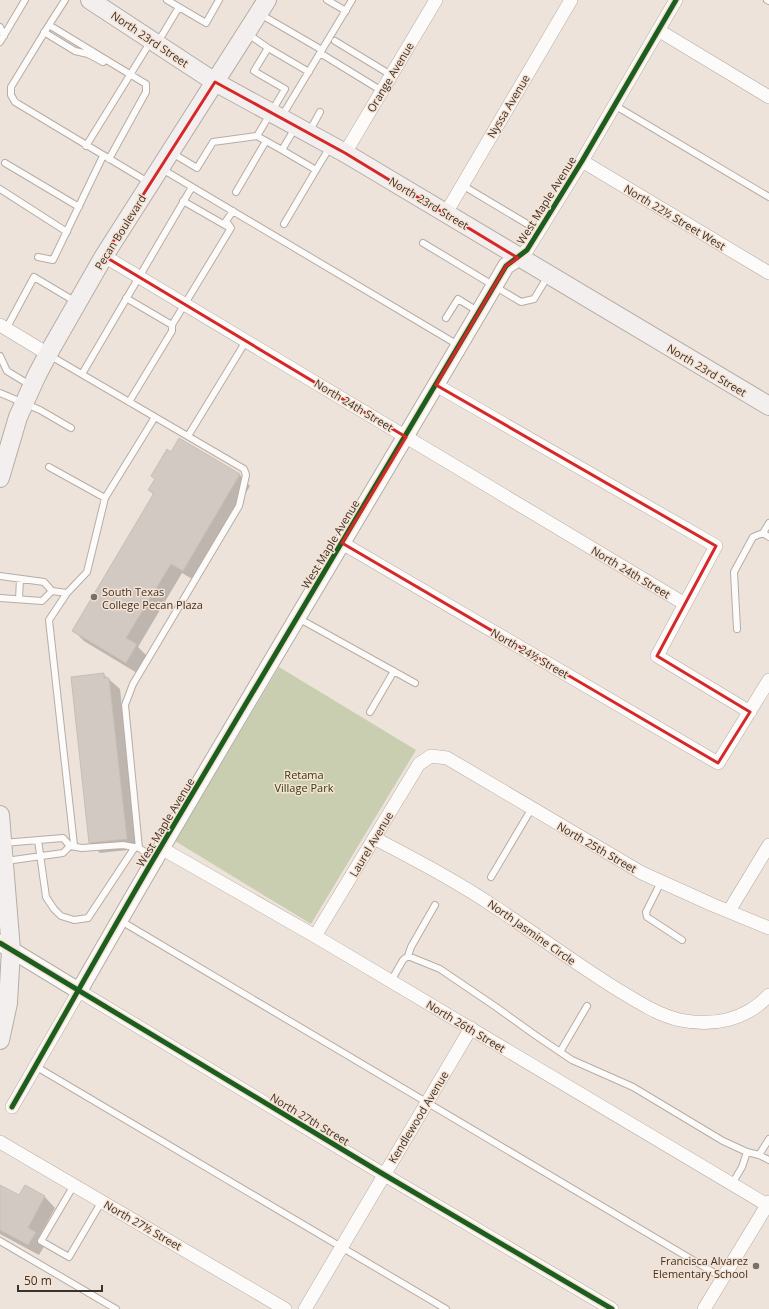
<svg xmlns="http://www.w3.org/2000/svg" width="769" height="1309" font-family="'Open Sans',sans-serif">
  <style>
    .green { fill: #caceb1 }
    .shadow { fill: #0003 }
    .building { fill: #d2cac2; stroke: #c6beb7 }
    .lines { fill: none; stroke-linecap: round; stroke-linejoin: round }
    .service-casing { stroke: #b5ada6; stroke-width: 8 }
    .minor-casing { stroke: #b5ada6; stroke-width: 14 }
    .tertiary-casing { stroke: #b5ada6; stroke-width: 18 }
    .secondary-casing { stroke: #b5ada6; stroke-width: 20 }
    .service { stroke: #fcfbf9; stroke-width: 6 }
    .minor { stroke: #fcfbf9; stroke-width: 13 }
    .tertiary { stroke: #fcfbf9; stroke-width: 16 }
    .secondary { stroke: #f3efee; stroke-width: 18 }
    .cycleway-casing { stroke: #f6e2d2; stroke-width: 8 }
    .cycleway { stroke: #1b5e20; stroke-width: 5 }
    .marked { fill: none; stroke: #d62828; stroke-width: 3; stroke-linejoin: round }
    .poi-dot { fill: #797169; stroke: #f6e2d2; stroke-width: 1.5 }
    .labels { text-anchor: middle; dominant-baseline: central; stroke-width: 3; stroke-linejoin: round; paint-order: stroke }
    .street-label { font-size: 11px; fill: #3a332c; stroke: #f6e2d2 }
    .poi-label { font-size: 11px; fill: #3a332c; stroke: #f6e2d2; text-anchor: start }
    .park-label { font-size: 11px; fill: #2d3c0a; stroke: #f6e2d2 }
  </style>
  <rect width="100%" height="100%" fill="#eee3da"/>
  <path class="green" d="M279 667 416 750 311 924 175 841Z"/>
  <path class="shadow" d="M180 439 240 475 250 486 194 580 182 573 138 647 147 656 137 673 84 641 73 630 154 495 149 490 155 479 152 476 171 453Z
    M103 674 120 689 137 849 100 853 90 843Z
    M0 1186 20 1196 25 1186 45 1197 55 1208 39 1237 46 1243 39 1255 0 1234Z"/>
  <path class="building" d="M179 438 240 474 183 571 171 564 126 638 137 644 126 663 72 631 154 493 148 490 155 479 151 476 167 449 171 452Z
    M104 673V678H109L127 839 89 843 71 677Z
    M0 1185 19 1195 25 1185 45 1196 28 1228 36 1232 28 1245 0 1230Z"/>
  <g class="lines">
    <defs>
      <path id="service" d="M65 0 49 25 11 87V95L15 102 148 182
        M167 0 206 23 219 0
        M327 0 346 11
        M767 0 769 1
        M260 14 322 50
        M49 25 146 84V92L109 159
        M0 27 4 36
        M44 32 75 51 88 54 103 62
        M335 41 391 75
        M0 42 25 0
        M158 42 179 7
        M268 48 309 72
        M320 53 382 91
        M614 105 769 197
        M282 116 352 0
        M295 128 282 150 316 170 330 147
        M309 132 320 112
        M257 136 282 150
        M86 146 151 41
        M172 153 197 168 213 142 257 136 285 89 254 71 268 48 248 34
        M5 163 79 207
        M162 169 458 345
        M462 185 539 231
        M0 189 67 232
        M236 192 266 141
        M183 201 230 228
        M284 224 316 170
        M423 243 521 302 534 299 548 276
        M38 257 53 260 103 156
        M126 298 172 325
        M446 318 458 299 479 312
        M6 329 34 277 76 302
        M49 355 155 417 105 498 87 572 67 593 49 620 74 845
        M0 356 7 371 30 385
        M82 374 192 187
        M0 393 40 410 71 428
        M129 402 172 331V325L231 228 226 221 233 211
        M188 436 246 341
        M49 467 105 498
        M769 523 763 533 769 537
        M0 576 44 582 52 591 67 593
        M0 598 42 601 52 591
        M19 599 20 579
        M298 618 415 683
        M737 629 734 572 753 537 763 533
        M370 712 394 671
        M38 840 46 897 54 909 61 916 74 920 88 918 135 847
        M3 843 63 838 70 846
        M139 848 125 705 133 684 239 506 246 475 244 469 155 417
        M6 861 63 853 70 846 82 848 123 845 139 848 154 858
        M491 877 532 808
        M661 882 646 912 647 917 682 940
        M121 921 723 1278
        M408 956 411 947 435 905
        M391 981 403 960 408 956 440 969 496 1007 535 1035 572 1060 633 1087 723 1141 747 1152 759 1155 769 1160
        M560 1052 587 1006
        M35 1066 446 1309
        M759 1155 769 1139
        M732 1184 742 1167 747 1152
        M74 1185 41 1241 69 1257 102 1201
        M0 1241 116 1309"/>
      <path id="minor" d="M658 30 769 97
        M345 153 436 0
        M582 161 769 273
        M446 213 571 0
        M104 256 685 604
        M518 258 527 250 582 161 676 0
        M0 325 48 354
        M436 385 716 546 657 656 750 712
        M342 543 718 763 769 680
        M374 838C416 860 458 882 498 909 537 935 575 963 615 988 635 1000 657 1015 680 1020 713 1027 746 1020 769 995
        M161 848 315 936 769 1206
        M729 911 769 845
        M315 936 419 764 431 756 447 758 642 873 713 905 769 928
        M12 1107 79 991 383 1174 612 1309
        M0 1142 285 1309
        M305 1309 471 1028
        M704 1309 769 1202"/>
      <path id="tertiary" d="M0 943 79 991C217 748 364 509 506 266L518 258"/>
      <path id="secondary" d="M90 0 215 82 345 153 769 406
        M0 478 18 417 37 375 48 354 104 256 267 0
        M0 815 11 950 8 1003 0 1040"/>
    </defs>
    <use href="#service" class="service-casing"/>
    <use href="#minor" class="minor-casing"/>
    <use href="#tertiary" class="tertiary-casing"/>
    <use href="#secondary" class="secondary-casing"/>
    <use href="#service" class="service"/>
    <use href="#minor" class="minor"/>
    <use href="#tertiary" class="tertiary"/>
    <use href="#secondary" class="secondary"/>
    <defs>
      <path id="cycleway" d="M0 943 383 1174 612 1309
        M12 1107C59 1025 105 942 153 860 270 662 389 465 506 266L527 250 582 161 676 0"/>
    </defs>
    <use href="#cycleway" class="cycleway-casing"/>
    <use href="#cycleway" class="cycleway"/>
  </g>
  <path class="marked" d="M215 82 345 153 518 258 506 266 436 385 716 546 657 656 750 712 718 763 342 543 406 437 104 256Z"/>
  <g class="poi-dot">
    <circle cx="94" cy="597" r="4"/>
    <circle cx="756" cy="1266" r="4"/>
  </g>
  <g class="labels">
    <g class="street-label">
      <text transform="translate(150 39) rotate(34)">North 23rd Street</text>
      <text transform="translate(390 77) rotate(-59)">Orange Avenue</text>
      <text transform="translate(508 106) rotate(-59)">Nyssa Avenue</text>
      <text transform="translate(546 200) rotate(-58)">West Maple Avenue</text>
      <text transform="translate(429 203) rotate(31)">North 23rd Street</text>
      <text transform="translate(675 217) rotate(31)">North 22½ Street West</text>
      <text transform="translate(120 232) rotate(-58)">Pecan Boulevard</text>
      <text transform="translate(707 370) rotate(31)">North 23rd Street</text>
      <text transform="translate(354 405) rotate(31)">North 24th Street</text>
      <text transform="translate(330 544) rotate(-59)">West Maple Avenue</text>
      <text transform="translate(631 572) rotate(31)">North 24th Street</text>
      <text transform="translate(530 653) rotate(30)">North 24½ Street</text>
      <text transform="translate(165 822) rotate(-59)">West Maple Avenue</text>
      <text transform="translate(371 844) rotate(-59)">Laurel Avenue</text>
      <text transform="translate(597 847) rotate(30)">North 25th Street</text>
      <text transform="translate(532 932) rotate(35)">North Jasmine Circle</text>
      <text transform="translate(466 1026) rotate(31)">North 26th Street</text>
      <text transform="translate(418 1117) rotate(-59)">Kendlewood Avenue</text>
      <text transform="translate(310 1119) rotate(31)">North 27th Street</text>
      <text transform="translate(143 1225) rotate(30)">North 27½ Street</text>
    </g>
    <g class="poi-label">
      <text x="102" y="591">South Texas<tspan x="102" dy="13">College Pecan Plaza</tspan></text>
      <text x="748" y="1260" text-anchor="end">Francisca Alvarez<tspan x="748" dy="13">Elementary School</tspan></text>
    </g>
    <g class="park-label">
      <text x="304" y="774">Retama<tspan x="304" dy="13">Village Park</tspan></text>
    </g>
  </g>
  <path d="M18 1285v6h84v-6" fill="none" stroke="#3a332c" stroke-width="2"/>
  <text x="24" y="1285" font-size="12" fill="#3a332c" stroke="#f6e2d2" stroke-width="3" paint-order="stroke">50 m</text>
</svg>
